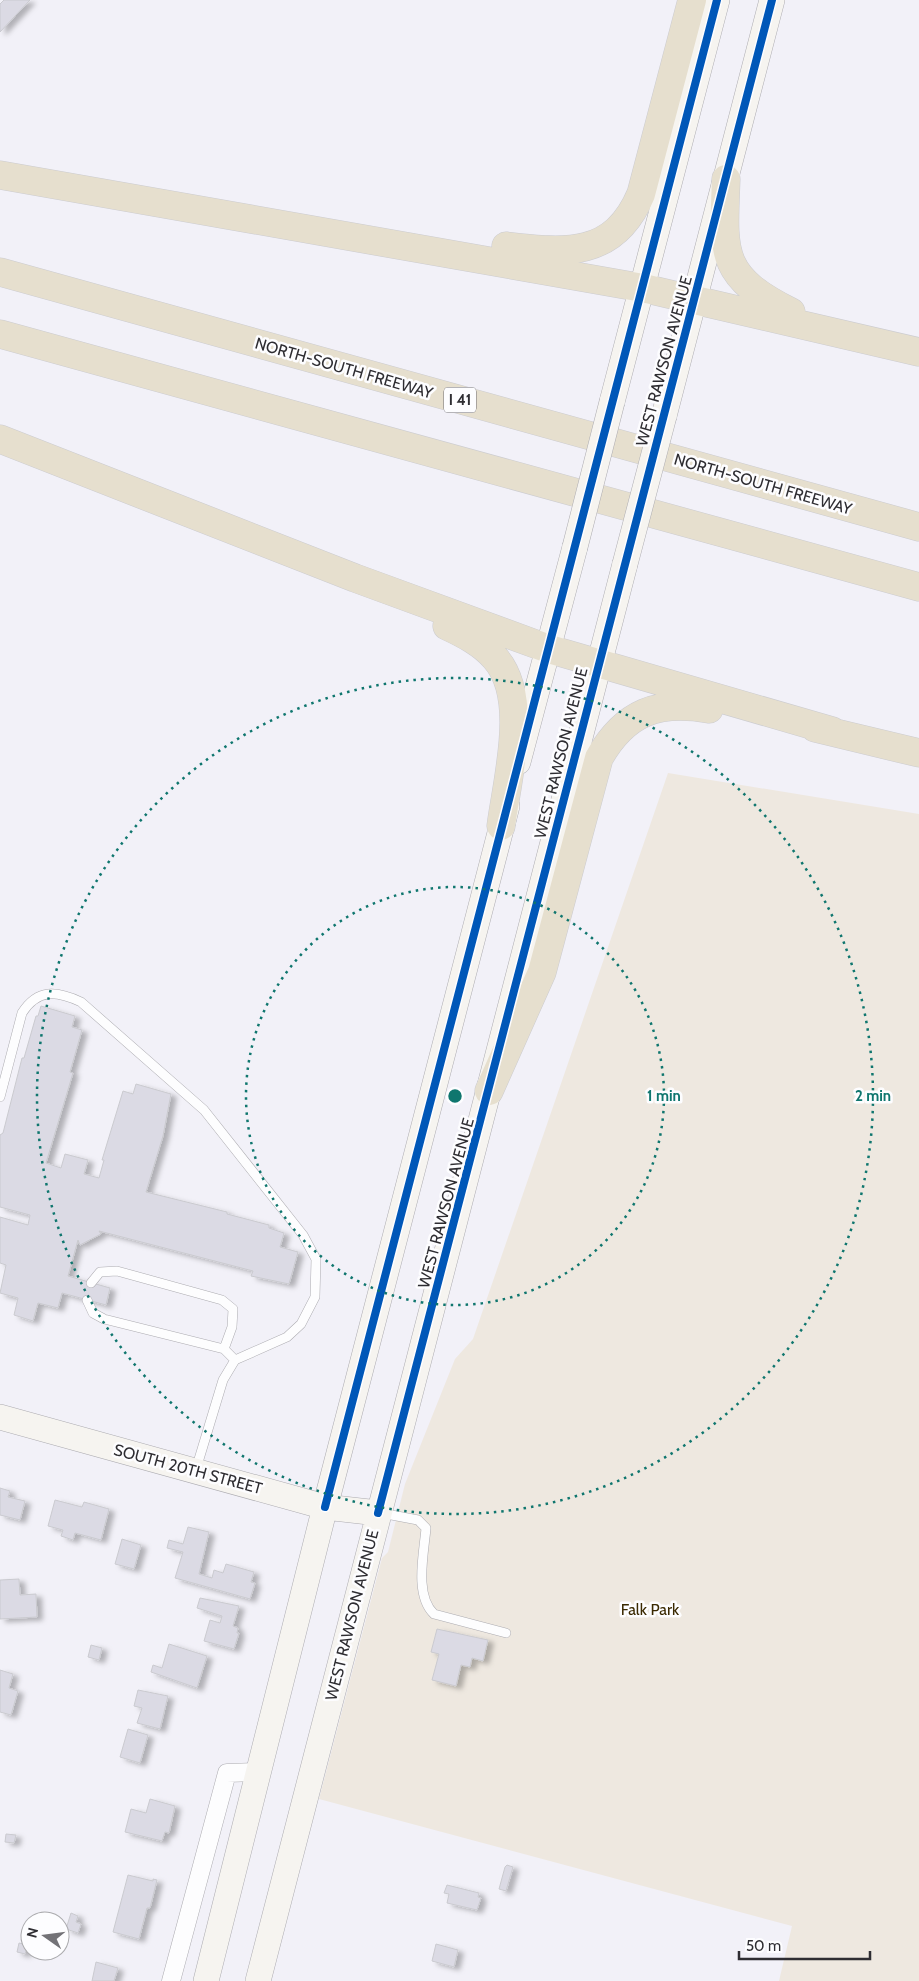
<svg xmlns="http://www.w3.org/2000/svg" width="919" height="1981" font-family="Cabin,sans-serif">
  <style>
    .green { fill: #eee8e0 }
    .building { fill: #dbdae4; stroke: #cacacf; filter: url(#shadow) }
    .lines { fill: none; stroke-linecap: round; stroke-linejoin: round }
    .lane-casing { stroke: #adacb1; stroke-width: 10 }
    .street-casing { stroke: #adacb1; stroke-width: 19 }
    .secondary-casing { stroke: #adacb1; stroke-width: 26 }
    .highway-casing { stroke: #ccccd0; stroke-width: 29 }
    .lane { stroke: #fdfdfe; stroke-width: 9 }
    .street { stroke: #fdfdfe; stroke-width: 18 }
    .secondary { stroke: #f6f4f0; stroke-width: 25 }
    .highway { stroke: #e6dfce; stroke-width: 28 }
    .secondary-bridge-casing { stroke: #adacb1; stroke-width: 26; stroke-linecap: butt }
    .secondary-bridge { stroke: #f6f4f0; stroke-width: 25 }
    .cycleway-casing { stroke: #fdfdff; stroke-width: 11 }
    .cycleway { stroke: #0057b8; stroke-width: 8 }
    .ring { fill: none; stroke: #0f766e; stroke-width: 2.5; stroke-dasharray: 2.5 5 }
    .labels { text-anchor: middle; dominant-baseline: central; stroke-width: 5; stroke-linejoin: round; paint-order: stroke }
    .shield { fill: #fdfdff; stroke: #6c6b70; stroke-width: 1 }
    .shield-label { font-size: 15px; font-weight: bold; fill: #2e2d32 }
    .street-label { font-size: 16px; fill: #2e2d32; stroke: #fdfdff }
    .park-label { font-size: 16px; fill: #3a2901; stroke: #fdfdff }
    .centre { fill: #0f766e; stroke: #fdfdff; stroke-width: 2.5 }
    .ring-label { font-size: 15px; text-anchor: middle; font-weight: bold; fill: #0f766e; stroke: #fdfdff; stroke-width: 5; stroke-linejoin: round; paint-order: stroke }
  </style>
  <defs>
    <filter id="shadow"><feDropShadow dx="5.5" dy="3" stdDeviation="2.5" flood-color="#0004"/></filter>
  </defs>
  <rect width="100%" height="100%" fill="#f2f1f8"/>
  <path class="green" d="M668 773 919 814V1981H779L792 1926 319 1799 382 1558 388 1552 405 1484 455 1359 473 1339Z"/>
  <path class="building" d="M4 0H30L0 32V4Z
    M41 1006 75 1016 72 1027 82 1030 70 1072 73 1073 46 1163 61 1168 65 1154 88 1160 84 1174 99 1178 104 1160H102L123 1091 133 1094 136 1084 171 1094 163 1136 146 1192 227 1212V1214L269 1225V1228L284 1233 280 1247 298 1252 289 1284 251 1276 253 1271 99 1231 101 1234 80 1245 78 1240 68 1276 110 1288 106 1305 62 1293 58 1308 38 1303 33 1321 14 1315 18 1298 0 1293 6 1265 0 1263V1217L28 1225 30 1215 0 1207V1135L3 1133 22 1058H24L36 1016H38Z
    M0 1488 10 1491 8 1497 25 1501 20 1520 0 1515Z
    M55 1500 82 1507 84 1502 109 1509 101 1540 75 1533 73 1540 61 1536 63 1530 48 1526Z
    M188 1527 209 1532 199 1574 212 1578 214 1570 223 1573 226 1564 254 1572 251 1582 255 1583 250 1599 175 1578 183 1552 167 1548 169 1540 183 1544Z
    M122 1539 141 1545 134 1569 115 1564Z
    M19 1579 20 1595 36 1594 37 1617 0 1619V1580Z
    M200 1598 239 1606 233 1626 238 1628 237 1633H239L234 1649 204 1641 210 1620 220 1623 222 1616 197 1608Z
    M437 1629 488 1640 483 1661 472 1658 470 1667 461 1665 456 1686 432 1680 439 1654 431 1652Z
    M169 1644 207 1656 197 1688 151 1672 153 1665 162 1668Z
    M91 1645 102 1648 99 1660 88 1657Z
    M0 1670 13 1674 9 1688 18 1691 11 1715 0 1712Z
    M138 1690 168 1696 160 1729 137 1723 142 1708 134 1706Z
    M128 1729 148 1735 140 1763 120 1757Z
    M150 1799 175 1806 169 1833 165 1832 162 1841 125 1832 131 1809 146 1813Z
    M6 1834 16 1835 14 1843 5 1842Z
    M507 1865 513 1867 506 1891 499 1889 505 1867Z
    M128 1875 153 1881V1879L157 1880 150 1908H147L139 1939 113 1932Z
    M447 1885 479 1893 478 1897 481 1898 477 1910 447 1903 449 1894 444 1893Z
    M71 1913 78 1916 76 1922 81 1924 78 1933 66 1929Z
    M19 1943 28 1945 25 1954 17 1952Z
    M436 1944 458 1950 454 1967 432 1961Z
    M96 1962 118 1968 114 1981H92Z"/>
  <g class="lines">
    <defs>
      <path id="lane" d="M0 1097 22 1013C38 988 57 991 81 1002L204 1110 303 1235 316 1259 315 1297 301 1324 287 1337 235 1360 223 1380 196 1469
        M91 1283 100 1272 117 1271 222 1300 233 1309 232 1327 224 1349
        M87 1300 93 1313 104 1319 224 1349 235 1360
        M381 1513 418 1520 426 1528C424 1553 414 1595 434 1614L506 1633"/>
      <path id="street" d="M171 1981 227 1773 259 1772"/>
      <path id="secondary" d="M612 402 717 0
        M664 416 772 0
        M518 762 575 547
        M0 1417 325 1507 378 1513
        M206 1981 325 1507 507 806
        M258 1981 625 564"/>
      <path id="highway" d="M0 175 643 288 919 352
        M726 179C723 254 719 276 791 312
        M506 246C566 253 614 258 641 194L692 0
        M0 272 919 527
        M0 334 919 587
        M0 439 355 578 549 649 832 731
        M447 626C464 634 482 643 495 658 530 697 507 779 501 826
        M815 728 919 753
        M489 1091 542 972 599 758C625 712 658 700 709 709"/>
    </defs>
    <use href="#lane" class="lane-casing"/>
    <use href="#street" class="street-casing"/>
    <use href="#secondary" class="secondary-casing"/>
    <use href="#highway" class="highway-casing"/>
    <use href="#lane" class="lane"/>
    <use href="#street" class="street"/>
    <use href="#secondary" class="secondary"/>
    <use href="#highway" class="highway"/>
    <defs>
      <path id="secondary-bridge" d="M575 547 612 402
        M625 564 664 416"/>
    </defs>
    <use href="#secondary-bridge" class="secondary-bridge-casing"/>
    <use href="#secondary-bridge" class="secondary-bridge"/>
    <defs>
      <path id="cycleway" d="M325 1507 717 0
        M378 1513 772 0"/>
    </defs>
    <use href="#cycleway" class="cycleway-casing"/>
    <use href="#cycleway" class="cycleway"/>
  </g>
  <g class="ring">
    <circle cx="455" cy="1096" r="209"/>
    <circle cx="455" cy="1096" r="418"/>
  </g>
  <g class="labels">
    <rect class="shield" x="444" y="387.5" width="32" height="25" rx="4"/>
    <g class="shield-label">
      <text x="460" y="400">I 41</text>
    </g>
    <g class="street-label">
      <text transform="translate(664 361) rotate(-75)">WEST RAWSON AVENUE</text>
      <text transform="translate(344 368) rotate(16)">NORTH-SOUTH FREEWAY</text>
      <text transform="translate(763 484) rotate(16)">NORTH-SOUTH FREEWAY</text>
      <text transform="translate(561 753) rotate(-76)">WEST RAWSON AVENUE</text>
      <text transform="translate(446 1203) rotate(-75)">WEST RAWSON AVENUE</text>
      <text transform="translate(188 1469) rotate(15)">SOUTH 20TH STREET</text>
      <text transform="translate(352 1615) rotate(-76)">WEST RAWSON AVENUE</text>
    </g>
    <g class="park-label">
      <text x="650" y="1609">Falk Park</text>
    </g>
  </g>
  <circle cx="455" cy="1096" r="8" class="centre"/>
  <g class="ring-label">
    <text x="664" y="1101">1 min</text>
    <text x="873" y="1101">2 min</text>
  </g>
  <g transform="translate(45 1936) rotate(284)"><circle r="24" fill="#fdfdff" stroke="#aaaaad"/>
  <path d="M0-4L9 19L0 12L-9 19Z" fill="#737277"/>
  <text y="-8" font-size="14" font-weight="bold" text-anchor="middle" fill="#2e2d32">N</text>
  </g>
  <path d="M739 1951v8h131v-8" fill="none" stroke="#2e2d32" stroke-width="2.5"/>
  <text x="746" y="1951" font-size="15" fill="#2e2d32" stroke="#fdfdff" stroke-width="4" paint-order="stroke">50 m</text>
</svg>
